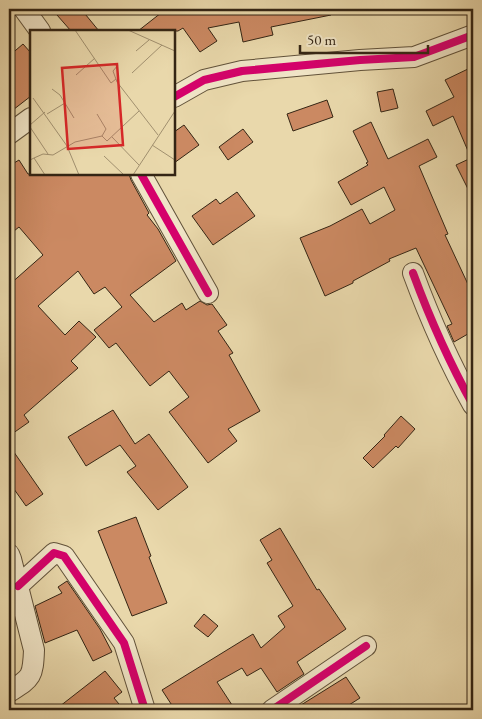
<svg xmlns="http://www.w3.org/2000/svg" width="482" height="719" font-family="'EB Garamond',serif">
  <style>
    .building { fill: #cb8962; stroke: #342514 }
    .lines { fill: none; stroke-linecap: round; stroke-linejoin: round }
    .minor-casing { stroke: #61523a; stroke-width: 22 }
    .minor { stroke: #f1e6c8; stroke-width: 20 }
    .cycleway-casing { stroke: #f1e6c8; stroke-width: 11 }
    .cycleway { stroke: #d6006c; stroke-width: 8 }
    .inset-road { fill: none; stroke: #a1906f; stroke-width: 1 }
    .view { fill: #d62828; fill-opacity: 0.15; stroke: #d62828; stroke-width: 2.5 }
    .inset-edge { fill: none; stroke: #342514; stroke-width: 2.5 }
  </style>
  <rect width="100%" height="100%" fill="#e9d8ab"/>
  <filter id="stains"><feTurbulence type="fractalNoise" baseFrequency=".004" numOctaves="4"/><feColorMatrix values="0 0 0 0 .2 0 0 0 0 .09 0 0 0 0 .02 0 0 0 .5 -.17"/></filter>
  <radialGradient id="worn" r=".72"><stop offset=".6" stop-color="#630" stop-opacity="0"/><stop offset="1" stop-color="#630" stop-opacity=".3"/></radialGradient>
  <path class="building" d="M65 9H81L99 31H71L57 15Z
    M166 9H330L331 15 271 27 273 35 243 42 239 22 208 28 217 41 200 52 183 28 178 31H138Z
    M23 44 31 53V96L9 113V56Z
    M470 68 473 75V199L456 165 471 158 453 116 433 126 426 111 454 97 445 80Z
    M393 89 398 108 381 112 377 92Z
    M327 100 333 117 293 131 287 114Z
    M371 122 388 159 428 139 437 157 419 166 448 234 445 235 473 295V331L454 342 447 326 452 324 416 248 389 259 390 261 353 281V283L325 296 300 238 330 226 362 209 370 224 395 210 384 187 351 205 338 182 368 165 366 163 368 162 353 131Z
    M184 125 199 145 174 163V132Z
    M243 129 253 142 228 160 219 147Z
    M19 160 28 174H129L131 180 149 213 147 215 158 229 176 261 130 295 154 322 182 303 186 310 200 301 207 305 212 304 227 325 218 331 233 353 229 355 260 411 228 429 237 441 208 463 169 412 189 397 169 371 150 386 116 343 109 348 94 330 122 307 105 287 94 294 78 271 38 306 65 335 79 321 96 337 71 361 78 368 24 415 29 422 9 436V285L43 255 19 227 9 235V166Z
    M237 192 255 216 213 245 192 216 216 199 220 204Z
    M113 410 135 444 149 434 188 487 158 510 127 472 136 466 120 445 86 466 68 437Z
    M401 416 415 429 398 448 396 446 373 468 363 458 385 436 384 435Z
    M9 445 43 494 26 506 9 482Z
    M136 517 151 556 149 557 167 603 132 616 98 531Z
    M280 528 317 590 319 589 346 629 297 662 304 674 277 692 261 668 247 676 242 668 217 682 232 705 223 710H175L162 690 253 634 261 648 285 627 278 616 293 606 267 563 272 560 260 540Z
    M67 581 100 629 112 652 93 661 77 630 45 643 35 606 62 593 58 587Z
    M204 614 218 626 208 637 194 626Z
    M105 671 122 692 114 698 124 710H55Z
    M346 677 360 698 341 710H293Z"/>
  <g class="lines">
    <defs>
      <path id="minor" d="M24 9 40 31
        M174 97 204 80 242 71 360 60 414 57 473 35
        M9 134 31 118
        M141 174 208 293
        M413 273C430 319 449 362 473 405
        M9 554 11 559 34 650C33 678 31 678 9 692
        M18 586 54 553 64 556 124 643 145 710
        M272 710 366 646"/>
    </defs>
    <use href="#minor" class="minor-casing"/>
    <use href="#minor" class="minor"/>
    <defs>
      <path id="cycleway" d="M174 97 204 80 242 71 360 60 414 57 473 35
        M141 174 208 293
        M413 273C430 319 449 362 473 405
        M18 586 54 553 64 556 124 643 145 710
        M272 710 366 646"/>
    </defs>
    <use href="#cycleway" class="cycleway-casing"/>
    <use href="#cycleway" class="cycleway"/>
  </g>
  <g transform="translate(30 30)">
    <rect width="145" height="145" fill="#e9d8ab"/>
    <path class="inset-road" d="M45 0 81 53 86 49M98 0 145 21M106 21 119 10M88 35 83 41 87 52 128 105M102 43 132 15M46 45 65 28M22 59 30 65 44 88M3 68 37 116 49 145M17 84 35 73M0 95 15 82M0 97 18 124M72 106 77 111 109 81M82 107 109 135M122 115 145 130M74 126 94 145M4 128 13 124 23 125 45 112 72 106 76 99 67 84M0 130 4 128 15 145M103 145 145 81"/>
    <path class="view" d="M87 34 93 115 38 119 32 38Z"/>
    <rect width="145" height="145" class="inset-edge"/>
  </g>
  <rect width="482" height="719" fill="none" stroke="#e9d8ab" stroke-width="30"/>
  <rect x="10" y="10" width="462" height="699" fill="none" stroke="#342514" stroke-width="2.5"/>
  <rect x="15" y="15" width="452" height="689" fill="none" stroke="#342514"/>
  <path d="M300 45v8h128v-8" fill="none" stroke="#342514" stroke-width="2.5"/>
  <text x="307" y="45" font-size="15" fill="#342514" stroke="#f1e6c8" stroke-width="4" paint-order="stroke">50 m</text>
  <rect width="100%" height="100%" filter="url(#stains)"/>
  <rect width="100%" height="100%" fill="url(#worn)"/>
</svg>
